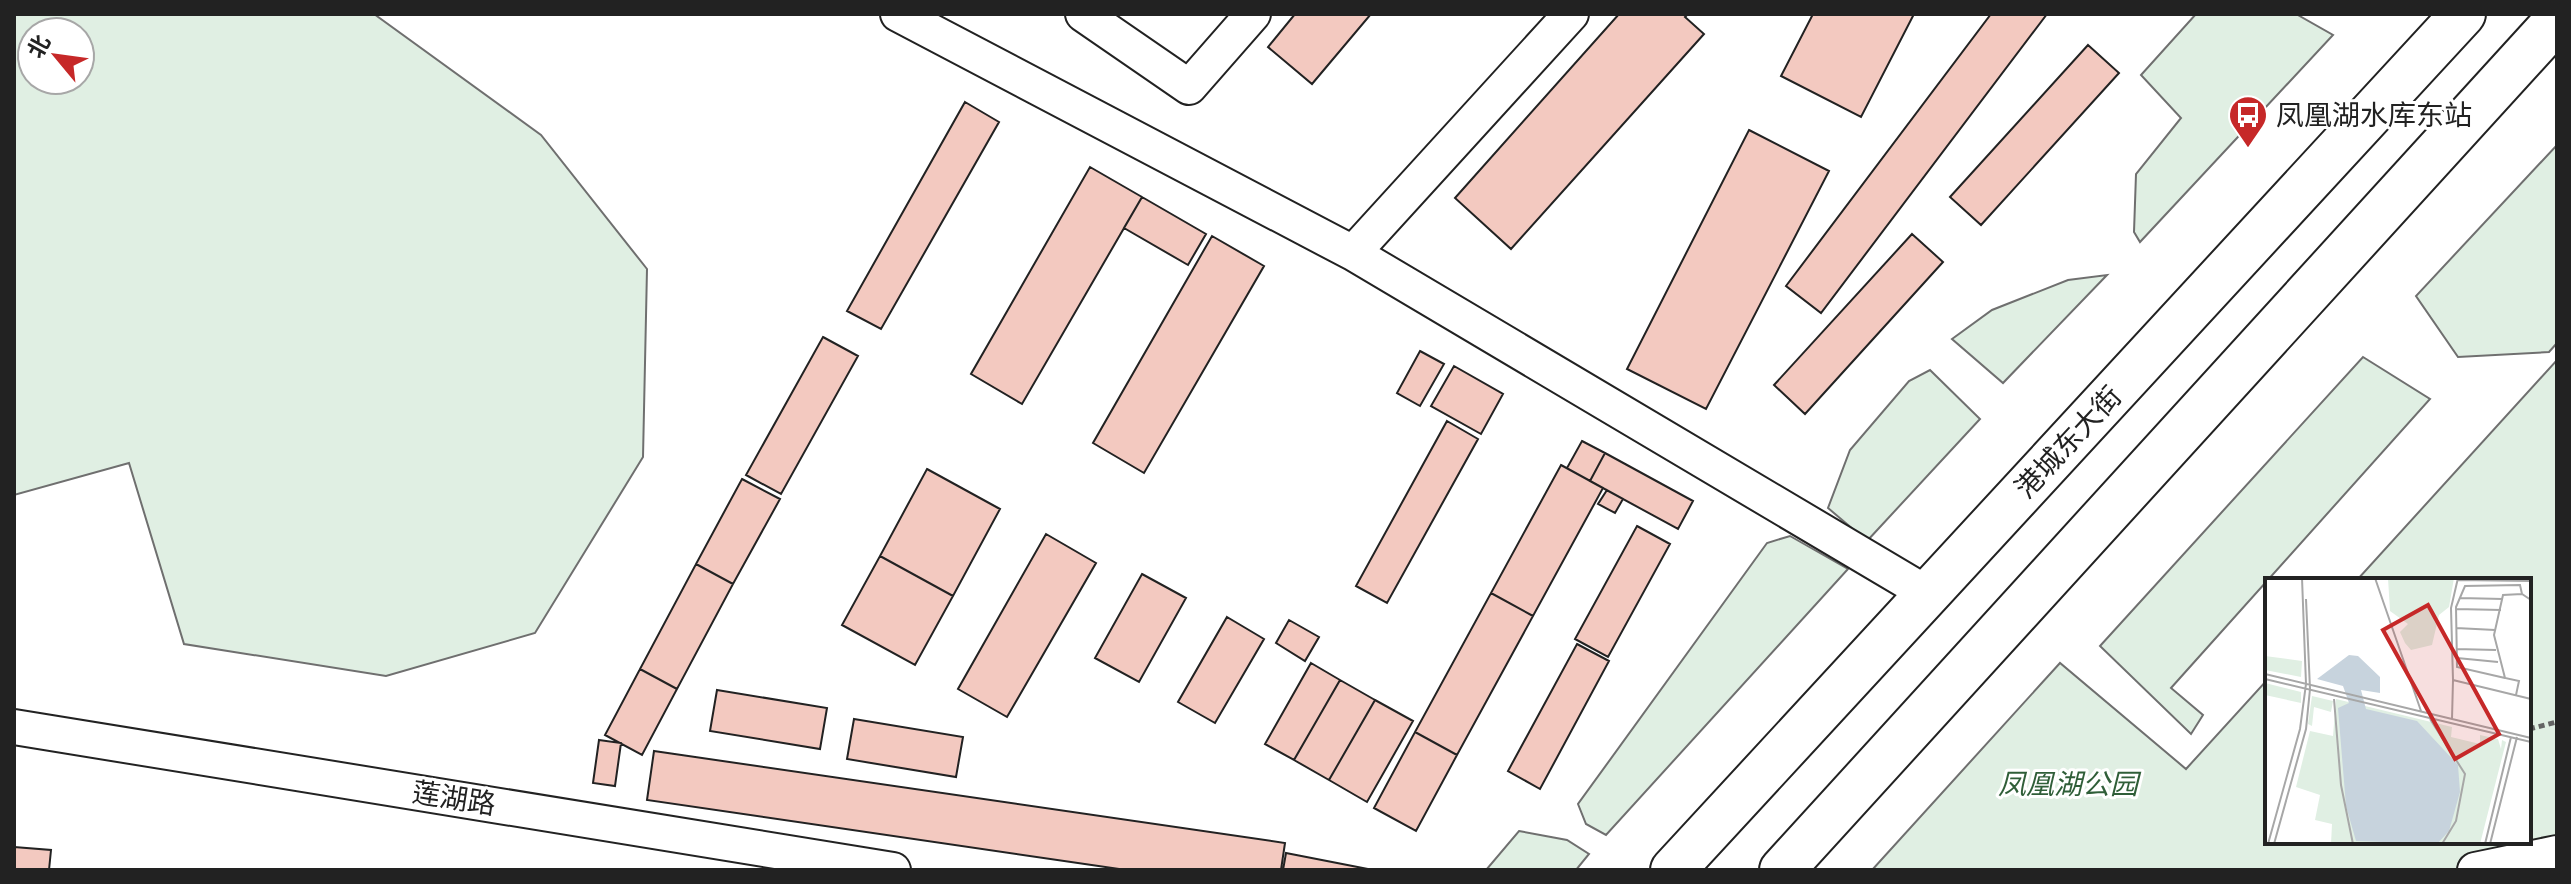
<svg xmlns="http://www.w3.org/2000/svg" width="2571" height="884" font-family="'Source Serif 4','Noto Sans SC',serif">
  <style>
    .green { fill: #e0efe3; stroke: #6f6f6f; stroke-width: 2; fill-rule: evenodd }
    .building { fill: #f3c9c0; stroke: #222; stroke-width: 2 }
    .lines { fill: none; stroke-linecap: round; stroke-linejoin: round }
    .minor-casing { stroke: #222; stroke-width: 38 }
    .major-casing { stroke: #222; stroke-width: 48 }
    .path { stroke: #646464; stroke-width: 5; stroke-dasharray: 6 4; stroke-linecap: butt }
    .minor { stroke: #fff; stroke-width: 34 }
    .major { stroke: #fff; stroke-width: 44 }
    .labels { text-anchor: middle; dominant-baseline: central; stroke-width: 6; stroke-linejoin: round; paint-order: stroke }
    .poi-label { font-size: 28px; fill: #222; stroke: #fff; text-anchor: start }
    .street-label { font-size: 28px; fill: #222; stroke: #fff }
    .park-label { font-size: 28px; font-style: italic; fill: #2f5e38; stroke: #fff }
    .inset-road { fill: none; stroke: #a7a7a7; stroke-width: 2 }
    .view { fill: #c62828; fill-opacity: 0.15; stroke: #c62828; stroke-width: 4 }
    .inset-edge { fill: none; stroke: #222; stroke-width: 4 }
  </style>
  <rect width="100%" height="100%" fill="#fff"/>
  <path class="green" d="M14 14H374L541 135 647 269 643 457 535 633 386 676 184 644 129 463 14 495ZM32 32H80V80H32Z
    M2196 14H2296L2333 35 2140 242 2134 232 2136 174 2181 118 2141 75Z
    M2557 145V343L2549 352 2458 357 2416 296Z
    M2107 275 2003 383 1952 339 1992 310 2068 280Z
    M2363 357 2430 399 2171 688 2203 715 2191 734 2100 646Z
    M2557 360V870H1872L2060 663 2186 769 2267 680V842H2529V580H2357Z
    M1930 370 1980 419 1867 541 1828 508 1850 450 1909 381Z
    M1790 536 1848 569 1606 835 1586 824 1578 804 1767 543Z
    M1519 831 1567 840 1589 854 1576 870H1486Z"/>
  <path class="building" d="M1295 14H1371L1312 84 1268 47Z
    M1619 14H1688L1685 17 1704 34 1511 249 1455 198Z
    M1813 14H1914L1861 117 1781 76Z
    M1991 14H2047L1821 313 1786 286Z
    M2088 45 2119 73 1981 225 1950 197Z
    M965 102 999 122 881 329 847 311Z
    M1749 130 1829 171 1706 409 1627 369Z
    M1090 167 1142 197 1022 404 971 374Z
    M1142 197 1206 234 1188 265 1124 228Z
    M1912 234 1943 262 1805 414 1774 385Z
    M1212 236 1264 266 1144 473 1093 443Z
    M823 337 858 356 781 494 746 475Z
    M1420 351 1444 364 1420 406 1397 393Z
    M1454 366 1503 394 1481 434 1431 406Z
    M1447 421 1478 439 1387 603 1356 586Z
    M1582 441 1605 453 1590 481 1567 468Z
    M1605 453 1693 501 1678 529 1590 481Z
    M1561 465 1603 488 1533 616 1491 593Z
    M927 469 1000 509 953 596 880 556Z
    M742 479 780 499 733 584 696 564Z
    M1607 490 1623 499 1615 513 1598 504Z
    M1637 526 1670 544 1608 657 1575 639Z
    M1046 534 1096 563 1007 717 958 689Z
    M880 556 953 596 915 665 842 625Z
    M696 564 733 584 677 689 640 669Z
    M1142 574 1186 598 1139 682 1095 658Z
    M1491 593 1533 616 1457 755 1415 732Z
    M1227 617 1264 639 1215 723 1178 702Z
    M1289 620 1319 637 1305 661 1276 643Z
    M1577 644 1609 661 1540 789 1508 771Z
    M1311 663 1340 680 1294 760 1265 744Z
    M640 669 677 689 642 755 605 735Z
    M1340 680 1375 700 1329 780 1294 760Z
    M717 690 827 708 820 749 710 731Z
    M1375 700 1413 721 1367 802 1329 780Z
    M854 719 963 737 956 777 847 759Z
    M1415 732 1457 755 1416 831 1374 808Z
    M599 740 621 743 615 786 593 783Z
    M654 751 1285 843 1281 870H1126L647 800Z
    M14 847 51 850 49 870H14Z
    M1286 853 1373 870H1283Z"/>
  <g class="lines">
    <defs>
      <path id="minor" d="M898 14 1353 253
        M1083 14 1189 87 1253 14
        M1571 14 1353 253 1928 594
        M14 727 893 870
        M2475 870 2557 853"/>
      <path id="major" d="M1673 870 2463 14
        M1782 870 2557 20"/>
    </defs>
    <use href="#minor" class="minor-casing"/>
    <use href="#major" class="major-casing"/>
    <path class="path" d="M2529 729 2557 722"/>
    <use href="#minor" class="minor"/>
    <use href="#major" class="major"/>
  </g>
  <defs>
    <symbol id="bus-pin" viewBox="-11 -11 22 30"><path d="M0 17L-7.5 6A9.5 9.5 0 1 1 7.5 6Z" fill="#c62828" stroke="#fff"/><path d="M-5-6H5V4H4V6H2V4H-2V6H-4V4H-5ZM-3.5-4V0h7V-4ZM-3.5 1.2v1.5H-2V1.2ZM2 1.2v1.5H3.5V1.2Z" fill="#fff"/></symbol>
  </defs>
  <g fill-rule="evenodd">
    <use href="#bus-pin" x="2226" y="93" width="44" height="60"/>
  </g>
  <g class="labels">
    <g class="poi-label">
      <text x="2276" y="115">凤凰湖水库东站</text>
    </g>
    <g class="street-label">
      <text transform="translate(2068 442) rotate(-47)">港城东大街</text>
      <text transform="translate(454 798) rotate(9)">莲湖路</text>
    </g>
    <g class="park-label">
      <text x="2068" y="784">凤凰湖公园</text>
    </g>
  </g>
  <g transform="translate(2265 578)">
    <rect width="266" height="266" fill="#fff"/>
    <path d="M123 0H189L184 29 174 37 167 67 146 72 140 65 135 54 143 46 125 33ZM0 78 37 83 36 99 0 92ZM0 105 36 114V125L0 117ZM47 118 68 123 66 134 49 129 47 148 43 146ZM71 121 187 149 186 159 215 166V157L233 161 236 171 237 162 241 164 215 266H66L67 246 50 242 55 217 31 209 45 153 68 158Z" fill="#e0efe3"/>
    <path d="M84 77 93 78 115 99V115L96 112 101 131 152 143 193 187 195 214 184 253 172 266 91 263 81 228 73 130 84 125 78 108 52 101Z" fill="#c7d3dd"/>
    <path class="inset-road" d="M110 0 156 133M192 2 266 3M195 20 238 21M191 31 236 32M191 50 230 52M191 71 231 72M192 80 233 84M0 96 266 160M240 100 192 89 191 29 200 8 255 7 257 16M0 101 266 164M188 102 186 30 193 0M251 117 254 103 240 100 229 57 238 17 257 16 266 22M69 121 76 207 88 266M165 141 200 196 191 243 177 266M187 141 188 102 266 121M3 266 35 151 41 106 37 0M9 266 41 151 45 111 41 21M220 266 246 159M225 266 252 159"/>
    <path class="view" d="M163 27 234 156 190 181 118 52Z"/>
    <rect width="266" height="266" class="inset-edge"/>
  </g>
  <rect width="2571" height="884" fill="none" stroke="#222222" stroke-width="32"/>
  <g transform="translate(56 56) rotate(299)"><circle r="38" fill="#ffffff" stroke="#a7a7a7" stroke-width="2"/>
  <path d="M0-6L14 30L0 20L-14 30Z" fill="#c62828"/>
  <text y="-12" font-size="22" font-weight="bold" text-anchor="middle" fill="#222222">北</text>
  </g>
</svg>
